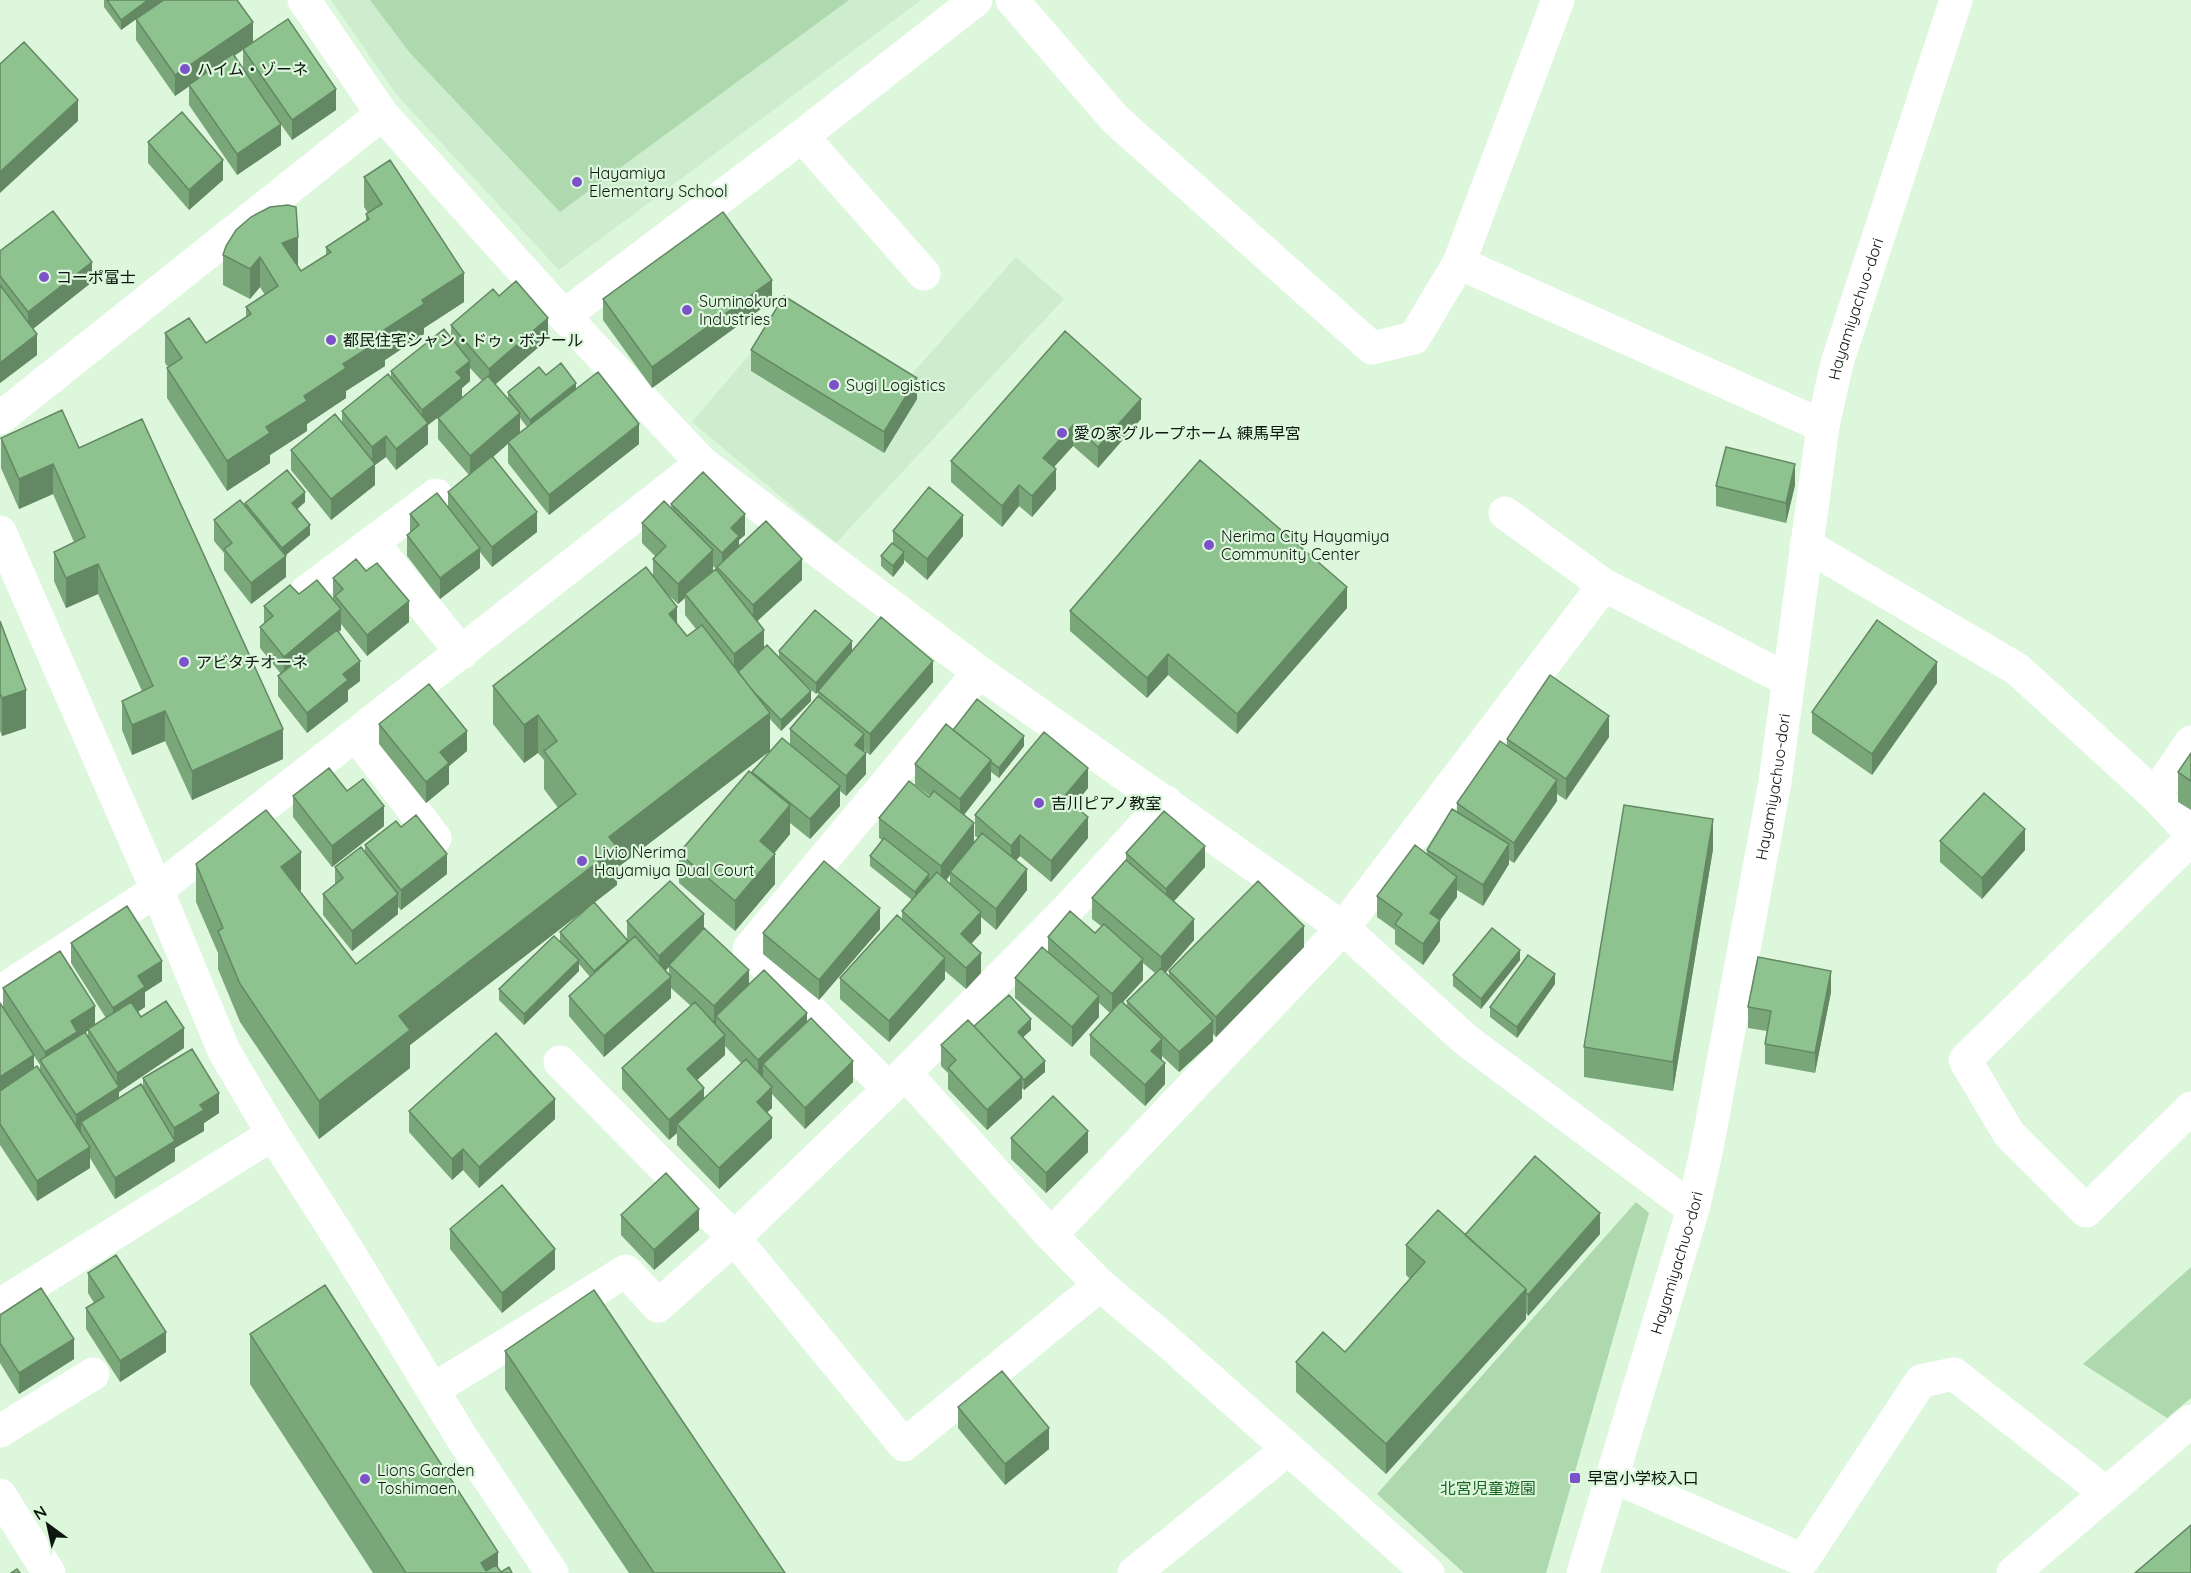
<svg xmlns="http://www.w3.org/2000/svg" width="2191" height="1573" font-family="Quicksand,'Noto Sans JP',sans-serif">
  <style>
    .built { fill: #ceedce }
    .green { fill: #aed9ae }
    .lines { fill: none; stroke-linecap: round; stroke-linejoin: round }
    .minor { stroke: #fff; stroke-width: 33 }
    .wall { fill: #7aa77a; fill-rule: evenodd }
    .shaded-wall { fill: #638863 }
    .building { fill: #8ec28e; stroke: #638863; stroke-width: 1.5 }
    .poi-dot { fill: #7c52cb; stroke: #ddf7dd; stroke-width: 2 }
    .labels { text-anchor: middle; dominant-baseline: central; stroke-width: 4.5; stroke-linejoin: round; paint-order: stroke }
    .poi-label { font-size: 16px; fill: #0e170f; stroke: #ddf7dd; text-anchor: start }
    .street-label { font-size: 16px; fill: #0e170f; stroke: #ddf7dd }
    .park-label { font-size: 16px; fill: #1d6525; stroke: #ddf7dd }
  </style>
  <rect width="100%" height="100%" fill="#ddf7dd"/>
  <path class="built" d="M331 0H921L559 270 396 94Z
    M1016 257 1064 299 836 543 692 422 785 313 902 385Z"/>
  <path class="green" d="M370 0H849L560 212 410 53Z
    M1636 1202 1649 1213 1546 1573H1464L1377 1494Z
    M2191 1267V1398L2167 1418 2083 1364Z"/>
  <g class="lines">
    <g class="minor">
      <path d="M304 0 382 114 564 316 702 463 979 672 1343 928 1466 1040 1693 1209"/>
      <path d="M1012 0 1116 120 1372 348 1414 338 1459 263 1823 426"/>
      <path d="M802 136 924 274"/>
      <path d="M1459 263 1558 0"/>
      <path d="M564 316 802 136 976 0"/>
      <path d="M0 418 382 114"/>
      <path d="M1505 513 1604 585"/>
      <path d="M0 532 157 890 224 1051 273 1134 346 1248 462 1438 552 1573"/>
      <path d="M372 542 462 653"/>
      <path d="M1806 545 2017 669 2155 795 2191 833"/>
      <path d="M307 591 436 495"/>
      <path d="M356 735 435 838"/>
      <path d="M2155 795 2191 742"/>
      <path d="M2191 839 1965 1060 2009 1134 2086 1211 2191 1108"/>
      <path d="M0 992 157 890 702 463"/>
      <path d="M560 1062 734 1238 904 1445 1100 1285"/>
      <path d="M905 1073 1051 1235 1100 1285 1167 1341 1428 1573"/>
      <path d="M889 1089 749 949 979 672"/>
      <path d="M1051 1235 1343 928 1604 585 1788 680"/>
      <path d="M0 1305 273 1134"/>
      <path d="M434 1389 626 1271 658 1306 734 1238 889 1089 1067 910 1166 802"/>
      <path d="M0 1431 93 1374"/>
      <path d="M1612 1476 1803 1560 1921 1381 1954 1374 2106 1493"/>
      <path d="M0 1495 49 1573"/>
      <path d="M1134 1573 1288 1449"/>
      <path id="s1" d="M1583 1573 1693 1209 1707 1148 1775 782 1823 426 1837 363 1956 0"/>
      <path d="M2013 1573 2191 1421"/>
    </g>
  </g>
  <path class="wall" d="M104 0H163L253 43 234 56 243 70V49L336 110 292 140 265 102 281 145 237 175 189 105V86L175 96 136 40V19L121 30 104 7Z
    M148 142 223 180 189 210 148 163Z
    M364 177 464 302 424 328V334L385 360V366L346 391V398L307 424V431L270 455V463L227 491 167 398V368L168 367 165 363V333L206 343 246 317V307L265 295 260 287 250 299 223 285V255L226 246 298 267 301 271 326 255V247L366 221V214L368 213 364 207Z
    M0 251 92 282 33 328 37 355 0 383Z
    M499 296 548 339 495 384 508 399V392L546 375 576 389 639 444 549 515 508 463V444L493 457 537 532 492 567 480 552V568L440 599 407 556V535L410 533V514L448 507V492L469 475 438 439V418L446 411 428 425V444L396 470 386 457 375 465V485L331 520 291 470V450L342 423V411L391 377V371L451 337V325ZM470 368 482 381 462 398V388L470 381ZM520 418 527 427 520 433Z
    M603 299 772 301 652 388 603 320Z
    M1065 331 1141 419 1098 468 1073 446 1054 467 1056 489 1032 517 1019 506 1002 527 951 482V461Z
    M751 350 917 399 884 453 751 371Z
    M1 438 79 448 283 759 192 800 165 741 132 755 122 730V701L142 691 98 594 66 608 54 581V552L74 542 53 494 19 509 1 468Z
    M1795 485 1786 523 1716 506V486Z
    M305 502 297 509 310 535 285 556 286 577 251 604 224 570V553L214 541V520L245 506V503Z
    M671 504 745 535 739 540V547L802 580 757 621 764 648 779 658V651H852L933 682 870 755 864 750 866 774 846 796 840 791V806L810 839 790 823V834L774 853 775 884 735 931 679 883V853L752 774V772L790 745V729L818 696V692L816 694 800 680 811 701 781 731 770 719V751L617 868V885L594 903 627 939V921L704 928 749 984 807 1022 853 1082 805 1129 772 1094V1108L767 1112 772 1138 719 1189 677 1145V1133L669 1140 622 1089V1068L691 1006 671 988V998L604 1057 569 1016V996L590 977 579 964V971L524 1025 499 1000V989L560 941V932L587 908 410 1045V1068L319 1139 240 1022 218 969V953L196 902V864L301 890 300 891 356 964 558 808 544 789V760L538 753 524 763 493 724V686L653 577V559L655 556 642 543V523L671 508ZM713 566 717 570V571H713ZM662 589 678 604 685 598V615L696 629 687 636 677 624ZM669 967V974L666 970ZM725 1046 741 1063 704 1099 697 1080 725 1055Z
    M893 531 963 536 927 580 904 560V563L893 577 881 566V556L893 544Z
    M333 578 409 622 367 656 341 624V630L338 632 360 681 348 690V701L307 733 278 696V676L281 674 260 648V627L264 624V606L299 594 335 602 333 599Z
    M1347 608 1237 734 1168 675 1147 698 1070 631V611Z
    M0 621 26 728 2 736 0 731Z
    M1937 683 1872 775 1812 733V712Z
    M379 724 467 751 449 766V784L426 803 379 744Z
    M953 730 1024 746 999 778 991 772V780L964 815 974 842 978 838 975 836V815L1088 788 1074 805 1088 838 1051 882 1020 856 1016 860 1027 890 996 930 981 917V933L971 944 981 973 966 989 945 971V979L889 1042 840 999V978L902 920V911L912 900 870 866V856L882 840 879 838V818L929 797 930 796 915 785V764ZM950 875V885L946 881Z
    M1609 737 1566 800 1557 794V801L1514 863 1509 860V864L1483 906 1457 890V897L1440 920V941L1423 965 1395 944V930L1377 917V896L1427 854V850L1457 812V803L1507 746V739Z
    M2191 753V810L2178 802V772Z
    M347 791 384 826 332 867 293 817V796Z
    M401 827 447 874 401 910 398 907V914L352 951 323 915V894L335 884V867L365 853V845Z
    M1940 841 2025 850 1982 899 1940 862Z
    M1713 849 1673 1091 1584 1077V1047Z
    M1126 853 1205 867 1174 901 1194 940 1165 973 1169 977V971L1304 947 1216 1037 1213 1034V1041L1179 1072 1162 1056V1060L1165 1084 1145 1106 1090 1055V1035L1110 1013 1099 1003V1017L1072 1047 1015 998V978L1048 952V937L1095 933 1101 926 1092 919V898L1126 860ZM1143 963 1155 973 1127 1001V1005L1123 1002 1143 980Z
    M880 929 819 1000 763 954V933Z
    M71 943 162 981 145 992V1007L138 1012 141 1017 184 1048 119 1092V1098L143 1088V1078L219 1113 204 1123V1131L175 1148V1161L115 1199 90 1158V1168L37 1201 0 1145V1003L3 1007V988L95 1025 106 1018 71 963ZM88 1030V1038L85 1033ZM34 1056 40 1065V1071L34 1069Z
    M1520 960 1481 1009 1453 986V975Z
    M1555 984 1517 1038 1490 1017V1007Z
    M1831 992 1815 1073 1765 1064V1044L1767 1031 1748 1028V1007Z
    M974 1027 1031 1030 1023 1037 1045 1072 1024 1090 1022 1088V1098L987 1130 948 1089V1073L941 1066V1045Z
    M409 1111 555 1119 479 1188 463 1170 452 1180 409 1132Z
    M1011 1138 1088 1152 1046 1193 1011 1159Z
    M621 1215 699 1230 654 1270 621 1235Z
    M450 1229 555 1269 502 1313 450 1249Z
    M1600 1234 1528 1316 1526 1313V1319L1386 1474 1296 1392V1362L1345 1352 1410 1279 1406 1275V1245L1465 1235Z
    M88 1273 166 1352 120 1382 86 1329V1308L94 1303 88 1293Z
    M0 1315 74 1359 19 1394 0 1363Z
    M250 1334 498 1568 501 1572 512 1573H373L250 1384Z
    M505 1351 785 1573H629L505 1389Z
    M958 1407 1049 1449 1005 1485 958 1428Z"/>
  <path class="shaded-wall" d="M148 0H163L121 30V20Z
    M253 22V43L175 96V75Z
    M336 89V110L292 140V120Z
    M78 100V121L0 193V172Z
    M281 124V145L237 175V154Z
    M223 160V180L189 210V190Z
    M298 237V267L282 243Z
    M260 257V287L250 299V269Z
    M92 262V282L28 333V312Z
    M464 273V302L424 328V334L385 360V366L346 391V398L307 424V431L270 455V463L227 491V461L266 427 381 332 422 300Z
    M772 280V301L652 388V367Z
    M548 318V339L489 390V369Z
    M37 334V355L0 383V363Z
    M470 361V381L462 388V399L428 425V444L396 470V449L422 429V410L456 372Z
    M917 378V399L884 453V432Z
    M576 383V393L530 430V420Z
    M1141 399V419L1098 468V447Z
    M520 413V433L470 477V456Z
    M639 424V444L549 515V495Z
    M1073 425V446L1043 479V458Z
    M386 436V457L375 465V485L331 520V499L372 466V447Z
    M53 464V494L19 509V479Z
    M1795 464V485L1786 523V503Z
    M1056 469V489L1032 517V496Z
    M1019 485V506L1002 527V506Z
    M305 492V502L292 514V503Z
    M537 512V532L492 567V547Z
    M745 514V535L739 540V557L722 571V553L731 528Z
    M963 515V536L927 580V559Z
    M310 525V535L282 558V548Z
    M480 548V568L440 599V578Z
    M713 550V571L685 594V598L678 604V584Z
    M904 552V563L893 577V566Z
    M286 556V577L251 604V583Z
    M802 559V580L753 625V605Z
    M98 564V594L66 608V578Z
    M1347 587V608L1237 734V714Z
    M409 601V622L367 656V635Z
    M677 607V645L669 614Z
    M341 609V630L284 677V657Z
    M764 630V650L734 675V654Z
    M852 641V652L816 694V683Z
    M1168 654V675L1147 698V678Z
    M360 661V681L348 690V701L307 733V713L343 674Z
    M933 661V682L870 755V734Z
    M1937 662V683L1872 775V754Z
    M26 690V728L2 736V698Z
    M811 691V701L781 731V720Z
    M165 711V741L132 755V725Z
    M770 713V751L617 868V885L410 1045V1068L319 1139V1101L399 1016 609 837Z
    M538 715V753L524 763V725Z
    M1609 716V737L1566 800V779Z
    M283 729V759L192 800V771Z
    M467 731V751L449 766V784L426 803V782L440 752Z
    M864 734V755L866 753V774L846 796V776L855 745Z
    M1024 736V746L999 778V768Z
    M991 760V780L960 820V799Z
    M1088 768V788L1064 818V797Z
    M1557 780V801L1514 863V843Z
    M840 786V806L810 839V819Z
    M790 805V834L760 871V841Z
    M384 806V826L332 867V846Z
    M1088 817V838L1051 882V861Z
    M1713 819V849L1673 1091V1062Z
    M974 823V844L950 872V875L941 886V866Z
    M2025 829V850L1982 899V878Z
    M1020 835V856L1011 866V846Z
    M1509 844V864L1483 906V885Z
    M1205 846V867L1166 910V889Z
    M301 852V890L281 905V867Z
    M447 854V874L401 910V890Z
    M775 854V884L735 931V901Z
    M1027 869V890L996 930V909Z
    M929 874V885L915 902V892Z
    M1457 877V897L1430 934V913Z
    M398 894V914L352 951V931Z
    M880 908V929L819 1000V980Z
    M981 912V933L961 955V934Z
    M704 914V934L669 965V967L659 976V956Z
    M1194 919V940L1161 978V957Z
    M1440 920V941L1423 965V944Z
    M1304 926V947L1216 1037V1017Z
    M628 941V951L594 981V971Z
    M1520 950V960L1481 1009V999Z
    M981 953V973L966 989V968Z
    M945 958V979L889 1042V1021Z
    M1143 959V980L1112 1014V994Z
    M579 960V971L524 1025V1014Z
    M162 961V981L145 992V1007L113 1028V1008L138 976Z
    M749 970V990L716 1016V1025L714 1027V1006Z
    M1831 971V992L1815 1073V1053Z
    M1555 974V984L1517 1038V1027Z
    M671 977V998L604 1057V1036Z
    M1099 996V1017L1072 1047V1027Z
    M95 1006V1026L77 1038 45 1067V1052L71 1021Z
    M807 1013V1033L763 1064V1076L758 1081V1060Z
    M1031 1019V1030L1018 1042V1032Z
    M1213 1021V1041L1179 1072V1052Z
    M184 1028V1048L119 1092V1107L81 1122V1132L76 1136V1115L117 1088V1073Z
    M725 1035V1055L687 1089V1069Z
    M1162 1039V1059L1151 1071V1051Z
    M34 1055V1075L0 1098V1077Z
    M853 1061V1082L805 1129V1108Z
    M1045 1061V1072L1024 1090V1080Z
    M1165 1063V1084L1145 1106V1085Z
    M1022 1077V1098L987 1130V1110Z
    M772 1087V1108L757 1122V1102Z
    M704 1088V1109L677 1124V1133L669 1140V1120Z
    M219 1093V1113L204 1123V1131L175 1148V1161L115 1199V1178L174 1141V1128L200 1105Z
    M555 1099V1119L479 1188V1167Z
    M772 1118V1138L719 1189V1168Z
    M1088 1131V1152L1046 1193V1173Z
    M90 1147V1168L37 1201V1181Z
    M463 1149V1170L452 1180V1159Z
    M699 1209V1230L654 1270V1250Z
    M1600 1213V1234L1528 1316V1295Z
    M555 1249V1269L502 1313V1293Z
    M1526 1289V1319L1386 1474V1444Z
    M166 1332V1352L120 1382V1361Z
    M74 1339V1359L19 1394V1373Z
    M1049 1428V1449L1005 1485V1464Z
    M498 1552V1573H481V1563Z"/>
  <path class="building" d="M107 0H148L121 20Z
    M164 0H237L253 22 175 75 136 19Z
    M288 19 336 89 292 120 243 49Z
    M24 42 78 100 0 172V64Z
    M233 54 281 124 237 154 189 85Z
    M182 112 223 160 189 190 148 142Z
    M390 160 464 273 422 300 424 304 381 332 385 337 343 364 346 368 304 396 307 401 266 427 270 433 227 461 167 368 182 358 165 333 189 318 206 343 251 314 246 307 278 286 260 257 250 269 223 255 226 246 236 230 251 217 270 207 288 205 296 207 298 237 282 243 301 271 331 252 326 247 369 219 366 214 382 204 364 177Z
    M53 211 92 262 28 312 0 276V251Z
    M723 212 772 280 652 367 603 299Z
    M516 281 548 318 489 369 451 325 493 289 499 296Z
    M0 285 37 334 0 363Z
    M784 296 917 378 884 432 751 350Z
    M444 329 470 361 456 372 462 378 422 410 391 371Z
    M1065 331 1141 399 1098 447 1073 425 1043 458 1056 469 1032 496 1019 485 1002 506 951 461Z
    M561 363 576 383 530 420 508 392 539 367 546 375Z
    M598 372 639 424 549 495 508 442Z
    M388 374 428 423 396 449 386 436 372 447 342 411Z
    M488 376 520 413 470 456 438 418Z
    M62 410 79 448 142 419 283 729 192 771 165 711 132 725 122 701 153 686 98 564 66 578 54 552 85 537 53 464 19 479 1 438Z
    M335 414 375 464 331 499 291 450Z
    M1726 447 1795 464 1786 503 1716 486Z
    M492 456 537 512 492 547 448 492Z
    M1200 460 1347 587 1237 714 1168 654 1147 678 1070 611Z
    M287 470 305 492 292 503 310 525 282 548 245 503Z
    M703 472 745 514 731 528 739 536 722 553 671 504Z
    M929 487 963 515 927 559 893 531Z
    M437 493 480 548 440 578 407 535 419 525 410 514Z
    M240 500 286 556 251 583 224 549 232 543 214 520Z
    M664 501 713 550 678 584 653 559 666 546 642 523Z
    M766 521 802 559 753 605 717 567Z
    M892 543 904 552 893 566 881 556Z
    M356 559 366 571 377 563 409 601 367 635 335 596 343 589 333 578Z
    M646 567 677 607 669 614 687 636 702 625 770 713 609 837 617 847 399 1016 410 1030 319 1101 240 984 218 931 223 928 196 864 266 810 301 852 281 867 356 964 576 794 544 751 557 741 538 715 524 725 493 686Z
    M716 569 764 630 734 654 685 594Z
    M317 580 341 609 284 657 260 627 273 616 264 606 290 585 299 594Z
    M815 610 852 641 816 683 779 651Z
    M881 617 933 661 870 734 818 691Z
    M1877 620 1937 662 1872 754 1812 712Z
    M0 621 26 690 2 698 0 693Z
    M337 630 360 661 343 674 348 680 307 713 278 676Z
    M767 645 811 691 781 720 754 692 738 672Z
    M1550 675 1609 716 1566 779 1507 739Z
    M429 684 467 731 440 752 449 763 426 782 379 724Z
    M818 696 864 734 855 745 866 753 846 776 790 729Z
    M977 699 1024 736 999 768 991 762V760L953 730Z
    M946 724 991 760 960 799 915 764Z
    M1044 732 1088 768 1064 797 1088 817 1051 861 1020 835 1011 846 975 815Z
    M782 738 840 786 810 819 752 772Z
    M1500 741 1557 780 1514 843 1457 803Z
    M2191 753V781L2178 772Z
    M329 768 347 791 363 779 384 806 332 846 293 796Z
    M749 771 790 805 760 841 775 854 735 901 679 853Z
    M909 781 929 797 934 791 974 823 941 866 879 818Z
    M1984 793 2025 829 1982 878 1940 841Z
    M1624 805 1713 819 1673 1062 1584 1047Z
    M1452 809 1509 844 1483 885 1427 850Z
    M1164 811 1205 846 1166 889 1126 853Z
    M416 815 447 854 401 890 365 845 396 821 401 827Z
    M982 833 1027 869 996 909 950 872Z
    M884 838 929 874 915 892 870 856Z
    M1415 845 1457 877 1430 913 1440 920 1423 944 1395 924 1402 914 1377 896Z
    M361 847 398 894 352 931 323 894 343 878 335 867Z
    M1126 860 1194 919 1161 957 1092 898Z
    M824 861 880 908 819 980 763 933Z
    M937 872 981 912 961 934 981 953 966 968 902 911Z
    M670 881 704 914 659 956 627 921Z
    M1258 881 1304 926 1216 1017 1169 971Z
    M594 902 628 941 594 971 560 932Z
    M127 906 162 961 138 976 145 987 113 1008 71 943Z
    M1070 911 1095 933 1104 924 1143 959 1112 994 1048 937Z
    M897 915 945 958 889 1021 840 978Z
    M704 928 749 970 714 1006 669 965Z
    M1492 928 1520 950 1481 999 1453 975Z
    M554 936 579 960 524 1014 499 989Z
    M635 936 671 977 604 1036 569 996Z
    M1042 947 1099 996 1072 1027 1015 978Z
    M60 951 95 1006 71 1021 77 1032 45 1052 3 988Z
    M1528 955 1555 974 1517 1027 1490 1007Z
    M1758 957 1831 971 1815 1053 1765 1044 1771 1011 1748 1007Z
    M1161 968 1213 1021 1179 1052 1127 1001Z
    M764 970 807 1013 758 1060 716 1016Z
    M1009 995 1031 1019 1018 1032 1045 1061 1024 1080 974 1026Z
    M166 1001 184 1028 117 1073 88 1029 131 1002 141 1017Z
    M1121 1001 1162 1039 1151 1051 1165 1063 1145 1085 1090 1035Z
    M695 1002 725 1035 687 1069 704 1088 669 1120 622 1068Z
    M0 1003 34 1055 0 1077Z
    M811 1018 853 1061 805 1108 763 1064Z
    M968 1020 1022 1077 987 1110 948 1068 956 1060 941 1045Z
    M85 1032 119 1087 76 1115 40 1060Z
    M496 1033 555 1099 479 1167 463 1149 452 1159 409 1111Z
    M192 1049 219 1093 200 1105 204 1110 174 1128 143 1078Z
    M746 1059 772 1087 757 1102 772 1118 719 1168 677 1124Z
    M37 1066 90 1147 37 1181 0 1124V1091Z
    M141 1084 175 1141 115 1178 81 1122Z
    M1053 1096 1088 1131 1046 1173 1011 1138Z
    M1535 1156 1600 1213 1528 1295 1526 1293V1289L1465 1235Z
    M666 1173 699 1209 654 1250 621 1215Z
    M502 1185 555 1249 502 1293 450 1229Z
    M1438 1210 1526 1289 1386 1444 1296 1362 1323 1332 1345 1352 1425 1262 1406 1245Z
    M116 1255 166 1332 120 1361 86 1308 104 1297 88 1273Z
    M325 1285 498 1552 481 1563 486 1571 496 1565 501 1572 509 1567 512 1573H406L250 1334Z
    M41 1288 74 1339 19 1373 0 1343V1315Z
    M594 1290 785 1573H654L505 1351Z
    M1002 1371 1049 1428 1005 1464 958 1407Z
    M2191 1525V1573H2135Z
    M17 1569 20 1573H11Z"/>
  <g class="poi-dot">
    <circle cx="185" cy="69" r="6"/>
    <circle cx="577" cy="182" r="6"/>
    <circle cx="44" cy="277" r="6"/>
    <circle cx="687" cy="310" r="6"/>
    <circle cx="331" cy="340" r="6"/>
    <circle cx="834" cy="385" r="6"/>
    <circle cx="1062" cy="433" r="6"/>
    <circle cx="1209" cy="545" r="6"/>
    <circle cx="184" cy="662" r="6"/>
    <circle cx="1039" cy="803" r="6"/>
    <circle cx="582" cy="861" r="6"/>
    <rect x="1569" y="1472" width="12" height="12" rx="3"/>
    <circle cx="365" cy="1479" r="6"/>
  </g>
  <g class="labels">
    <g class="poi-label">
      <text x="197" y="69">ハイム・ゾーネ</text>
      <text x="589" y="173">Hayamiya<tspan x="589" dy="18">Elementary School</tspan></text>
      <text x="56" y="277">コーポ富士</text>
      <text x="699" y="301">Suminokura<tspan x="699" dy="18">Industries</tspan></text>
      <text x="343" y="340">都民住宅シャン・ドゥ・ボナール</text>
      <text x="846" y="385">Sugi Logistics</text>
      <text x="1074" y="433">愛の家グループホーム 練馬早宮</text>
      <text x="1221" y="536">Nerima City Hayamiya<tspan x="1221" dy="18">Community Center</tspan></text>
      <text x="196" y="662">アビタチオーネ</text>
      <text x="1051" y="803">吉川ピアノ教室</text>
      <text x="594" y="852">Livio Nerima<tspan x="594" dy="18">Hayamiya Dual Court</tspan></text>
      <text x="377" y="1470">Lions Garden<tspan x="377" dy="18">Toshimaen</tspan></text>
      <text x="1587" y="1478">早宮小学校入口</text>
    </g>
    <g class="street-label">
      <text stroke="none"><textPath href="#s1" startOffset="1296">Hayamiyachuo-dori</textPath></text>
      <text stroke="none"><textPath href="#s1" startOffset="810">Hayamiyachuo-dori</textPath></text>
      <text stroke="none"><textPath href="#s1" startOffset="324">Hayamiyachuo-dori</textPath></text>
    </g>
    <g class="park-label">
      <text x="1488" y="1488">北宮児童遊園</text>
    </g>
  </g>
  <g transform="translate(48 1525) rotate(327)" stroke="#ddf7dd" stroke-width="4.5" paint-order="stroke">
  <path d="M0-4.5L10 22L0 15L-10 22Z" fill="#0e170f"/>
  <text y="-9" font-size="16" font-weight="bold" text-anchor="middle" fill="#0e170f">N</text>
  </g>
</svg>
